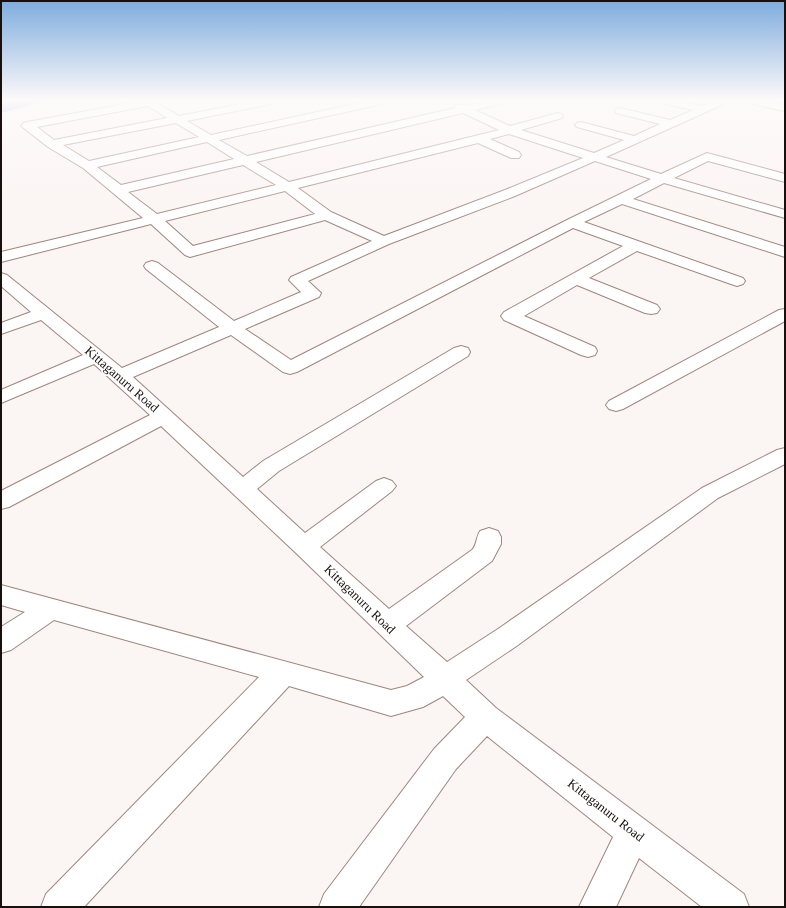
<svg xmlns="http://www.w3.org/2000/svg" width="786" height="908" font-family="'Times New Roman',serif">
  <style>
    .water { fill: #7fa0cf }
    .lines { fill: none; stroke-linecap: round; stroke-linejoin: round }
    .minor-casing { stroke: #a0867c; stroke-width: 2 }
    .minor { fill: #fff; fill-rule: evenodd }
    .labels { text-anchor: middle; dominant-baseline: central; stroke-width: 3.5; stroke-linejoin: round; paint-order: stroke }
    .near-street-label { font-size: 13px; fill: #190f0c; stroke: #fff }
  </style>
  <rect width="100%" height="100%" fill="#fbf5f3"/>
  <path class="water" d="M1 101H47L1 113Z"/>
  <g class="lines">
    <defs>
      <path id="minor" d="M142 101H164L159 104 179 116 256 101H276L271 104 187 121 211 135 368 101H387L382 104 219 140 247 156 455 108V105C460 104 463 106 467 105 481 104 492 100 505 101L504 103 475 110 510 126 558 113 562 114 563 116 562 118 521 130 594 153 624 140 577 127 575 125 577 123 581 122 634 136 660 124 616 113 615 111 616 109 620 108 670 120 693 110 661 103 660 101H679L703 106 714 101H724V104L606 157 661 174 707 153 785 174V182L708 161 674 178 785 210V218L664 183 633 199 785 247V257L622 204 584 222 743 278 745 281 743 284 737 286 731 284 637 251 589 278 657 305 660 309 657 313 651 314 645 313 577 285 524 316 595 347 597 351 595 355 588 357 581 355 504 320 501 316 504 312 623 246 573 228 297 372 290 374 283 372 231 335 133 377 243 477 263 461 454 348 461 346 468 348 470 352 468 356 279 471 257 489 305 533 376 481 384 478 392 481 396 486 392 491 320 547 389 609 472 550C477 545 476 537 480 531L489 528 498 531 501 537V544L492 561 406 626 447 662 498 629 702 488 777 450 785 448V464L718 498 518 645 466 680 496 708 744 894 749 907H702L639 858 616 907H579L613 837 487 736 456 769 359 907H319L324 894 434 749 465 717 443 696 423 707 391 716 289 686 84 907H41L46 894 259 677 54 620 11 650 1 653V627L25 612 1 605V585L391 690 407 686 424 677 295 552 161 426 9 507 1 509V491L150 415 94 364 1 403V390L83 355 41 320 1 334V323L31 312 1 286V273L7 275 122 368 219 327 146 269 144 266 146 263 152 261 158 263 234 321 301 292 289 280 291 277 372 241 325 220 190 257 185 255 151 224 1 262V252L143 218 83 168 48 147 21 126 23 123 27 122ZM148 106 167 118 54 140 37 127ZM463 113 499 130 289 182 256 162ZM176 123 199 137 89 161 63 145ZM509 134 583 158 505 190 384 236 331 212 298 188 478 143 511 158H519L521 155 519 152 490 139ZM207 142 234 159 121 185 97 167ZM595 161 651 179 567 220 291 360 245 329 319 297 321 293 308 281 389 244 515 196ZM243 165 276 185 157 214 128 192ZM285 191 315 214 193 246 165 221Z
        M746 101H765L785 105V111L747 103Z
        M785 309V321L623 409 616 411 609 409 606 405 609 401 779 310Z"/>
    </defs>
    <use href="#minor" class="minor-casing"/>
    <use href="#minor" class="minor"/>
  </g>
  <linearGradient id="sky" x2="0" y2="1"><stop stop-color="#7eacde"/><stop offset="0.44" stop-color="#fdfafa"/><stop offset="1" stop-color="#fdfafa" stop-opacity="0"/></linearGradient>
  <rect width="786" height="228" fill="url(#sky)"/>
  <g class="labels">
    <g class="near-street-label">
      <text transform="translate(122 379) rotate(41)">Kittaganuru Road</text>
      <text transform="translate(360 599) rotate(44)">Kittaganuru Road</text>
      <text transform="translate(606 810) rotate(38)">Kittaganuru Road</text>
    </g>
  </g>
  <rect width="786" height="908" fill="none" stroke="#190f0c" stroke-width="4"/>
</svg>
